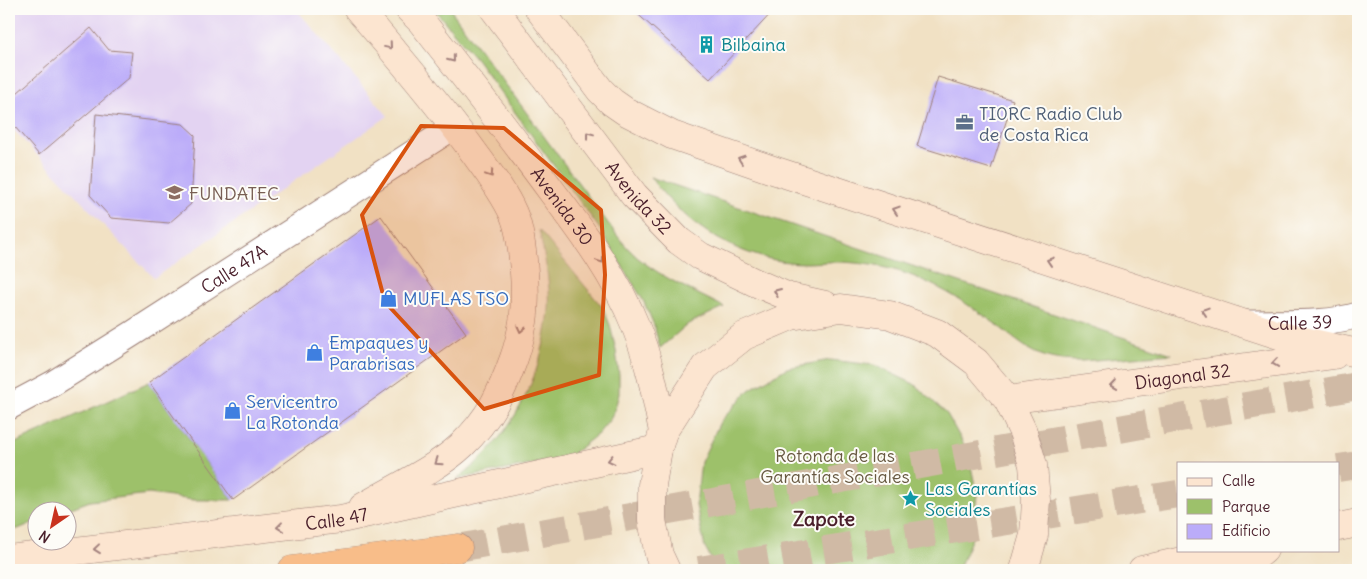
<svg xmlns="http://www.w3.org/2000/svg" width="1367" height="579" font-family="Delius,sans-serif">
  <style>
    .built { fill: #e3d3f2 }
    .green { fill: #9dc16b; stroke: #74704b }
    .building { fill: #bbacf9 }
    .lines { fill: none; stroke-linecap: round; stroke-linejoin: round }
    .trunk-tunnel { stroke: #d0baa5; stroke-width: 28; stroke-dasharray: 28 14; stroke-linecap: butt }
    .minor-casing { stroke: #9e8078; stroke-width: 27 }
    .secondary-casing { stroke: #9e8078; stroke-width: 29 }
    .trunk-casing { stroke: #9e8078; stroke-width: 29 }
    .minor { stroke: #fff; stroke-width: 25 }
    .secondary { stroke: #fce5d0; stroke-width: 28 }
    .trunk { stroke: #f8bd89; stroke-width: 28 }
    .oneway { stroke: #a3827e }
    .marked { fill: #d8530f; fill-opacity: 0.2; stroke: #d8530f; stroke-width: 4; stroke-linejoin: round }
    .labels { text-anchor: middle; dominant-baseline: central; stroke-width: 4; stroke-linejoin: round; paint-order: stroke }
    .culture-label { font-size: 18px; fill: #0d838f; stroke: #fdfcf7; text-anchor: start }
    .service-label { font-size: 18px; fill: #4e5e75; stroke: #fdfcf7; text-anchor: start }
    .education-label { font-size: 18px; fill: #785e54; stroke: #fdfcf7; text-anchor: start }
    .street-label { font-size: 18px; fill: #4a1f2b; stroke: #fdfcf7 }
    .shop-label { font-size: 18px; fill: #366cbe; stroke: #fdfcf7; text-anchor: start }
    .park-label { font-size: 18px; fill: #675841; stroke: #fdfcf7 }
    .quarter-label { font-size: 20px; font-weight: bold; fill: #4a1f2b; stroke: #fdfcf7 }
  </style>
  <rect width="100%" height="100%" fill="#fdfcf7"/>
  <filter id="ink" filterUnits="userSpaceOnUse"><feTurbulence type="fractalNoise" baseFrequency=".02" numOctaves="2"/><feDisplacementMap in="SourceGraphic" scale="10" xChannelSelector="R" yChannelSelector="G"/><feConvolveMatrix kernelMatrix="1 2 1 2 8 2 1 2 1" color-interpolation-filters="sRGB"/></filter>
  <filter id="wash" filterUnits="userSpaceOnUse"><feTurbulence type="fractalNoise" baseFrequency=".0096" numOctaves="4" result="noise"/><feDisplacementMap in="SourceGraphic" scale="20" xChannelSelector="R" yChannelSelector="G"/><feGaussianBlur stdDeviation="1.12" result="paint"/><feColorMatrix in="noise" values="0 0 0 0 0 0 0 0 0 0 0 0 0 0 0 0 0 1.4 0 .05"/><feComposite in="paint" operator="in"/></filter>
  <g filter="url(#wash)">
    <rect width="100%" height="100%" fill="#f1e1c4"/>
    <path class="built" d="M9 9H296L388 116 154 278 9 125Z"/>
    <path class="green" d="M434 9H450L619 238C625 245 631 252 638 258 664 279 695 292 724 307L688 324 660 348 654 325 643 300 599 228 477 60Z
      M650 177 1172 354 1082 361C1068 361 1054 360 1041 355 1024 348 1011 336 997 325 971 306 945 289 915 277 893 268 866 263 841 262 830 261 818 263 807 263 742 263 687 227 650 177Z
      M539 230 603 308 610 325 616 351 619 375V394L615 408 611 418 598 434 567 458 457 479C512 438 543 377 549 309 551 283 544 255 539 230Z
      M830 360 874 365 914 384 947 414 968 452 977 495 972 538 958 570H717L705 548 696 505 701 462 720 422 749 390 787 368Z
      M149 382 233 500H193L149 494 90 501 63 511 38 512 37 521 18 529 9 530V446Z"/>
    <g id="blocks">
      <path class="building" d="M632 9H775L710 79Z
        M91 28 109 50 132 52 129 78 39 155 9 120V100Z
        M938 77 1013 100 991 169 917 146Z
        M96 114 183 124 195 135 191 204 169 223 111 218 90 195Z
        M381 216 466 333 233 500 149 382Z"/>
    </g>
  </g>
  <g filter="url(#ink)">
    <use href="#blocks" fill-opacity="0" stroke="#9e8078" stroke-width="1"/>
    <g class="lines">
      <path class="trunk-tunnel" d="M1338 468 1358 465
        M458 548 1358 386
        M699 570 1178 494"/>
      <defs>
        <g id="minor">
          <path id="s1" d="M1249 323C1282 322 1327 325 1358 315"/>
          <path id="s2" d="M9 407 52 384 132 334 455 126"/>
        </g>
        <g id="secondary">
          <path d="M358 9C396 54 435 99 470 147 485 168 502 189 513 213 524 238 527 295 523 322 521 334 518 347 514 358 501 394 490 418 462 445 438 468 393 489 363 507"/>
          <path id="s3" d="M409 9 421 21C466 78 510 134 553 193 584 234 616 277 635 325 649 360 656 395 663 432"/>
          <path id="s4" d="M494 9 634 195 679 241 700 256 754 282 789 297 825 305"/>
          <path d="M539 9 600 90 612 102 625 111 672 135 770 169 1285 337 1353 352"/>
          <path id="s5" d="M1008 400 1334 355"/>
          <path d="M1338 527 1358 523"/>
          <path id="s6" d="M9 559 341 519 658 449"/>
          <path d="M666 570 659 555 652 520V485L658 449 663 432 705 367 744 336 791 316 841 308 890 315 937 333 976 362 1008 400 1023 432 1033 465 1036 500 1034 535 1024 570"/>
          <path d="M1142 570 1231 550"/>
          <path d="M1240 570 1264 550"/>
        </g>
        <path id="trunk" d="M292 570 458 548"/>
      </defs>
      <use href="#minor" class="minor-casing"/>
      <use href="#secondary" class="secondary-casing"/>
      <use href="#trunk" class="trunk-casing"/>
      <use href="#minor" class="minor"/>
      <use href="#secondary" class="secondary"/>
      <use href="#trunk" class="trunk"/>
    </g>
    <defs><path id="oneway-chevron" d="M-2-3.5L2.5 0L-2 3.5" fill="none" stroke-width="1.6" stroke-linecap="round" stroke-linejoin="round" transform="scale(1.25)"/></defs>
    <g class="oneway">
      <use href="#oneway-chevron" transform="translate(389 46) rotate(50)"/>
      <use href="#oneway-chevron" transform="translate(452 59) rotate(51)"/>
      <use href="#oneway-chevron" transform="translate(589 135) rotate(-127)"/>
      <use href="#oneway-chevron" transform="translate(741 159) rotate(-161)"/>
      <use href="#oneway-chevron" transform="translate(490 174) rotate(56)"/>
      <use href="#oneway-chevron" transform="translate(896 210) rotate(-162)"/>
      <use href="#oneway-chevron" transform="translate(601 260) rotate(56)"/>
      <use href="#oneway-chevron" transform="translate(1050 261) rotate(-162)"/>
      <use href="#oneway-chevron" transform="translate(777 292) rotate(-157)"/>
      <use href="#oneway-chevron" transform="translate(1205 311) rotate(-162)"/>
      <use href="#oneway-chevron" transform="translate(521 329) rotate(103)"/>
      <use href="#oneway-chevron" transform="translate(1275 363) rotate(172)"/>
      <use href="#oneway-chevron" transform="translate(1114 385) rotate(172)"/>
      <use href="#oneway-chevron" transform="translate(611 460) rotate(167)"/>
      <use href="#oneway-chevron" transform="translate(438 462) rotate(145)"/>
      <use href="#oneway-chevron" transform="translate(280 527) rotate(173)"/>
      <use href="#oneway-chevron" transform="translate(97 549) rotate(174)"/>
    </g>
  </g>
  <path class="marked" d="M421 126 504 128 601 210 605 275 599 375 484 409 385 302 362 215Z"/>
  <defs>
    <symbol id="building-bare" viewBox="-9 -9 18 18"><path d="M-4-6H4V6H1V3H-1V6H-4ZM-2.5-4.3h1.7v1.8h-1.7ZM.8-4.3h1.7v1.8H.8ZM-2.5-1h1.7V.8h-1.7ZM.8-1h1.7V.8H.8Z" fill="#0f9aa8" stroke="#fdfcf7" stroke-width="2.5" paint-order="stroke"/></symbol>
    <symbol id="office-bare" viewBox="-9 -9 18 18"><path d="M-6-3h4V-5.5h4V-3h4V5H-6ZM-1-4.5V-3h2v-1.5ZM-6 0V1H6V0Z" fill="#5c6f8a" stroke="#fdfcf7" stroke-width="2.5" paint-order="stroke"/></symbol>
    <symbol id="university-bare" viewBox="-9 -9 18 18"><path d="M0-5L7-2L0 1L-7-2ZM-4 1L0 2.5L4 1V4Q0 6-4 4Z" fill="#8d6e63" stroke="#fdfcf7" stroke-width="2.5" paint-order="stroke"/></symbol>
    <symbol id="shop-bare" viewBox="-9 -9 18 18"><path d="M-5-2.5h2.3a2.7 3.5 0 0 1 5.4 0H5L5.5 6h-11ZM-1.5-2.5h3a1.5 2.3 0 0 0-3 0Z" fill="#3f7fe0" stroke="#fdfcf7" stroke-width="2.5" paint-order="stroke"/></symbol>
    <symbol id="sight-bare" viewBox="-9 -9 18 18"><path d="M0-6L1.8-2.2L6-1.7L2.9 1.2L3.7 5.4L0 3.3L-3.7 5.4L-2.9 1.2L-6-1.7L-1.8-2.2Z" fill="#0f9aa8" stroke="#fdfcf7" stroke-width="2.5" paint-order="stroke"/></symbol>
  </defs>
  <g fill-rule="evenodd">
    <use href="#building-bare" x="694" y="32" width="25" height="25"/>
    <use href="#office-bare" x="952" y="110" width="25" height="25"/>
    <use href="#university-bare" x="162" y="180" width="25" height="25"/>
    <use href="#shop-bare" x="376" y="286" width="25" height="25"/>
    <use href="#shop-bare" x="302" y="340" width="25" height="25"/>
    <use href="#shop-bare" x="220" y="398" width="25" height="25"/>
    <use href="#sight-bare" x="898" y="486" width="25" height="25"/>
  </g>
  <g class="labels">
    <g class="culture-label">
      <text x="721" y="44">Bilbaina</text>
      <text x="925" y="488">Las Garantías<tspan x="925" dy="21">Sociales</tspan></text>
    </g>
    <g class="service-label">
      <text x="979" y="113">TI0RC Radio Club<tspan x="979" dy="21">de Costa Rica</tspan></text>
    </g>
    <g class="education-label">
      <text x="189" y="193">FUNDATEC</text>
    </g>
    <g class="street-label">
      <text stroke="none"><textPath href="#s4" startOffset="238">Avenida 32</textPath></text>
      <text stroke="none"><textPath href="#s3" startOffset="250">Avenida 30</textPath></text>
      <text stroke="none"><textPath href="#s2" startOffset="264">Calle 47A</textPath></text>
      <text stroke="none"><textPath href="#s1" startOffset="51">Calle 39</textPath></text>
      <text stroke="none"><textPath href="#s5" startOffset="176">Diagonal 32</textPath></text>
      <text stroke="none"><textPath href="#s6" startOffset="330">Calle 47</textPath></text>
    </g>
    <g class="shop-label">
      <text x="403" y="298">MUFLAS TSO</text>
      <text x="329" y="342">Empaques y<tspan x="329" dy="21">Parabrisas</tspan></text>
      <text x="246" y="401">Servicentro<tspan x="246" dy="21">La Rotonda</tspan></text>
    </g>
    <g class="park-label">
      <text x="835" y="455">Rotonda de las<tspan x="835" dy="21">Garantías Sociales</tspan></text>
    </g>
    <g class="quarter-label">
      <text x="824" y="518">Zapote</text>
    </g>
  </g>
  <rect width="1367" height="579" fill="none" stroke="#fdfcf7" stroke-width="30"/>
  <rect x="1177" y="462" width="162" height="90" fill="#fdfcf7" stroke="#b5a4a5"/>
  <rect x="1187" y="478" width="25" height="8" fill="#fce5d0" stroke="#b5a4a5"/>
  <text x="1222" y="486" font-size="15" fill="#4a1f2b">Calle</text>
  <rect x="1187" y="499" width="25" height="15" fill="#9dc16b" stroke="#b5a4a5"/>
  <text x="1222" y="512" font-size="15" fill="#4a1f2b">Parque</text>
  <rect x="1187" y="524" width="25" height="15" fill="#bbacf9" stroke="#b5a4a5"/>
  <text x="1222" y="536" font-size="15" fill="#4a1f2b">Edificio</text>
  <g transform="translate(52 526) rotate(214)"><circle r="24" fill="#fdfcf7" stroke="#b5a4a5"/>
  <path d="M0-4L9 19L0 12L-9 19Z" fill="#c8321e"/>
  <text y="-8" font-size="14" font-weight="bold" text-anchor="middle" fill="#4a1f2b">N</text>
  </g>
</svg>
